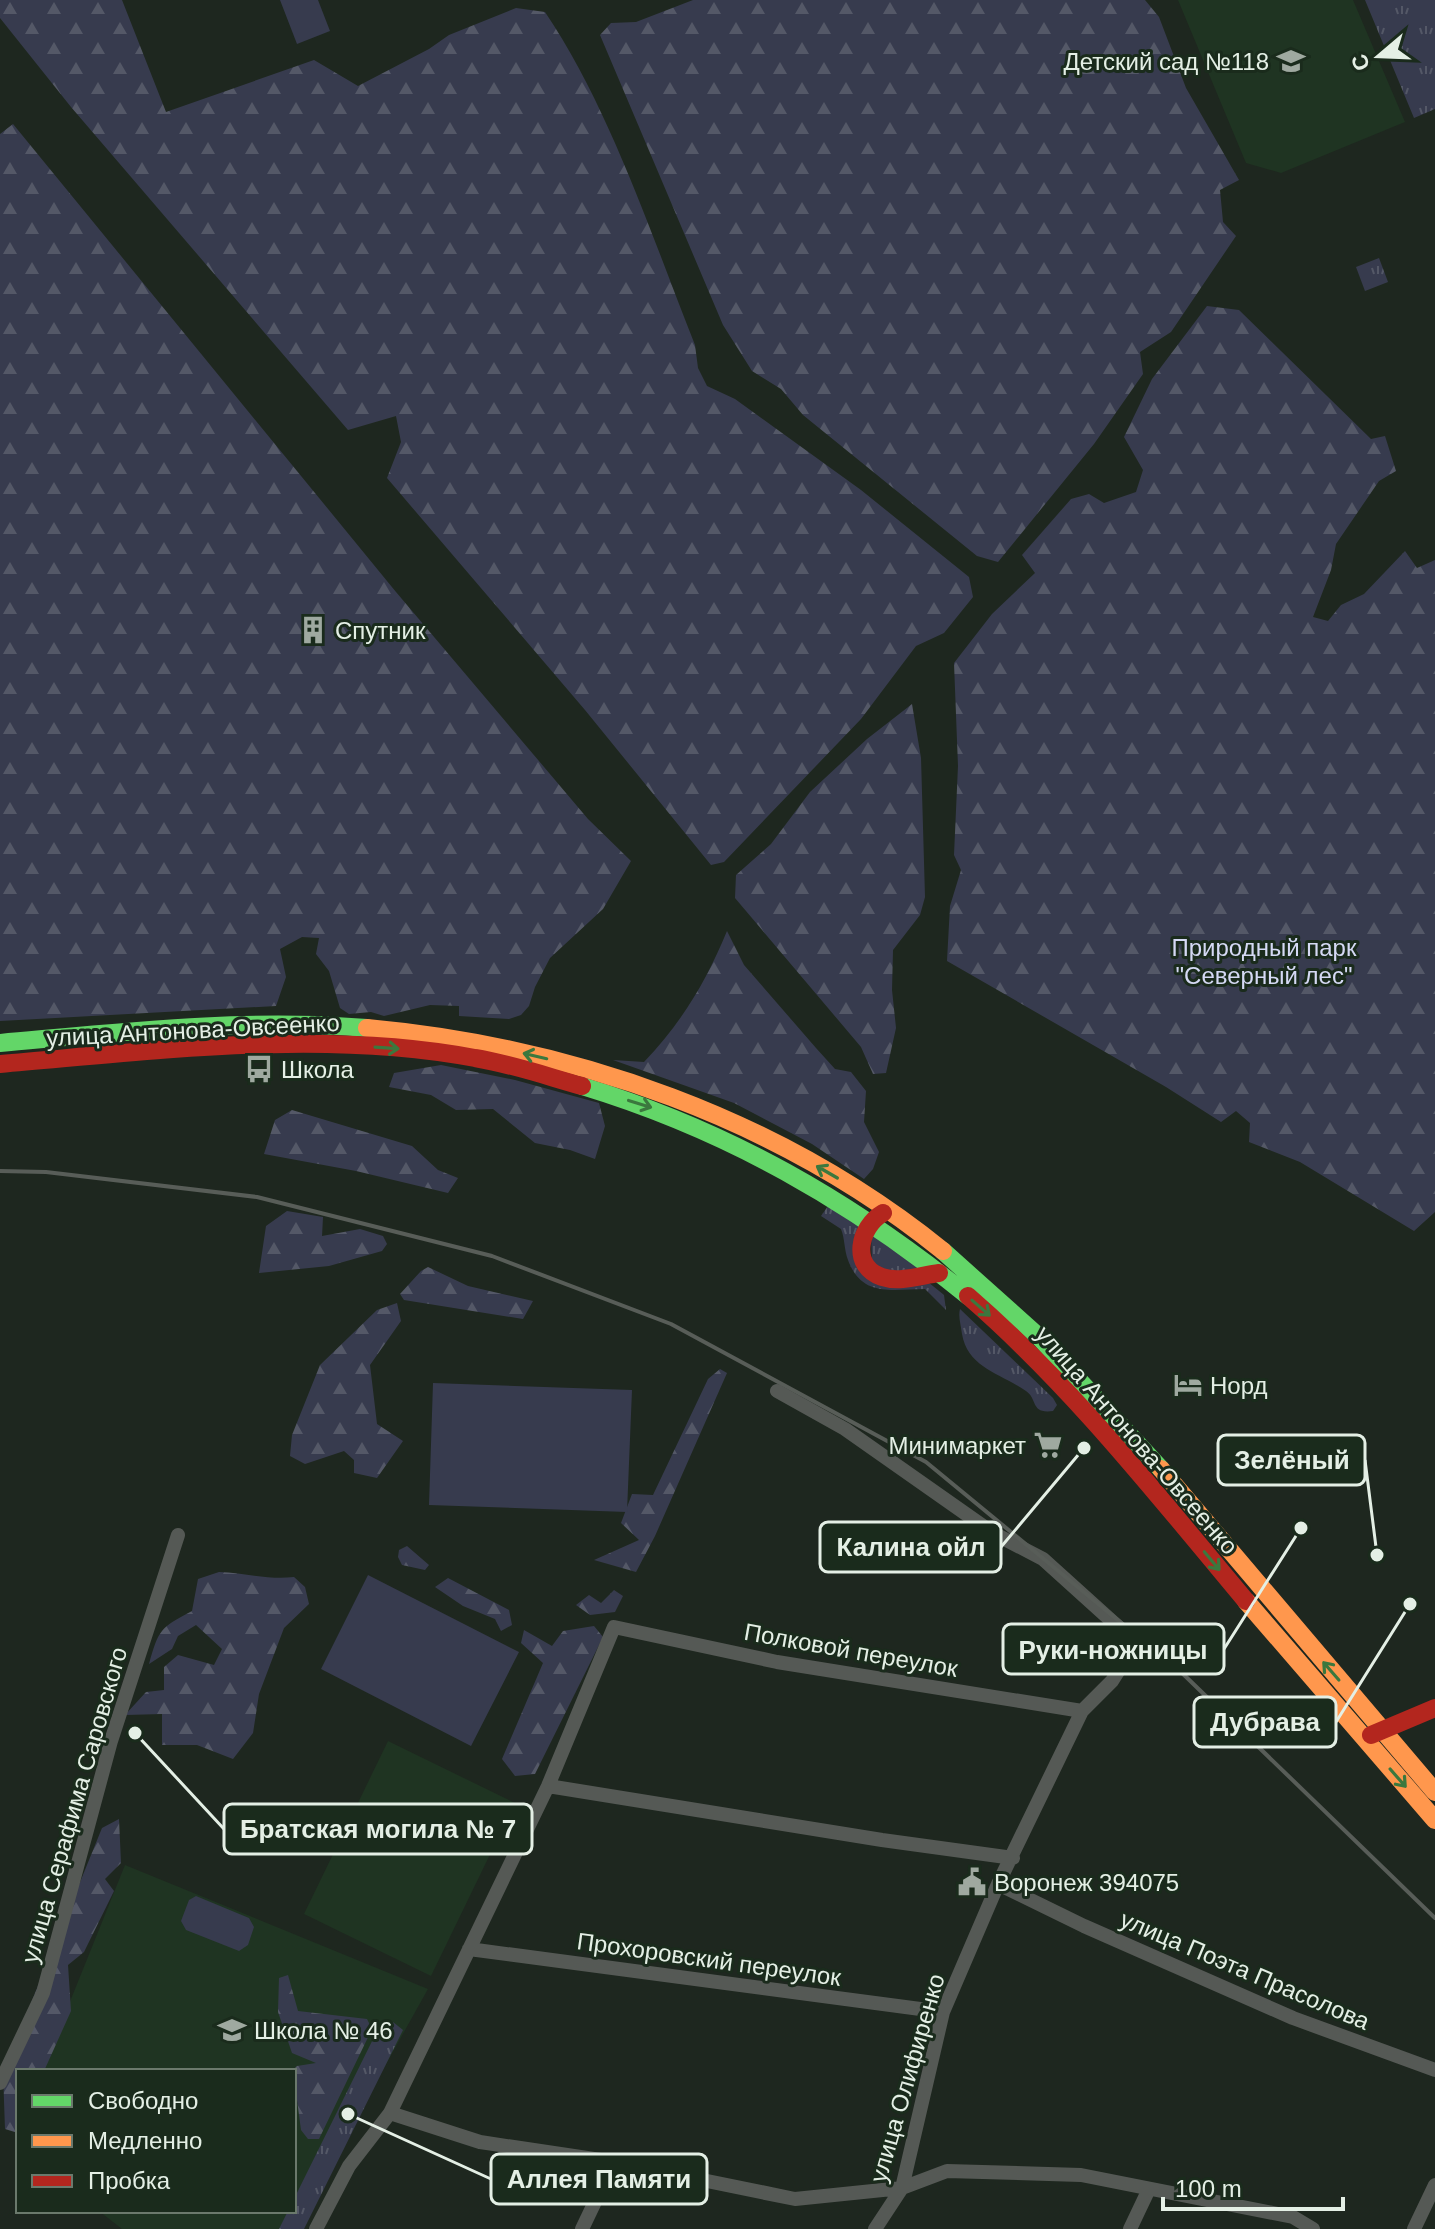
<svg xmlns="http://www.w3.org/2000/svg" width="1435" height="2229" font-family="Arial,sans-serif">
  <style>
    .built { fill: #1f3422 }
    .grass { fill: url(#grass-tufts) }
    .forest { fill: url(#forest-firs) }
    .pitch { fill: #373b4e }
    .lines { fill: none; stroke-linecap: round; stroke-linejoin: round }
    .street { stroke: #555955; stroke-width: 14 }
    .fast { stroke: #63d668; stroke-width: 18 }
    .slow { stroke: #ff974d; stroke-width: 18 }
    .jam { stroke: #b3261e; stroke-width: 18 }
    .rail { stroke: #585d58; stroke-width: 4 }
    .oneway { stroke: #3b783e }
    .labels { text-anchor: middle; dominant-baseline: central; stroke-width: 6; stroke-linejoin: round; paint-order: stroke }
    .poi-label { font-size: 24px; fill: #e4efe5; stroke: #1a2b1c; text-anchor: start }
    .park-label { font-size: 24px; fill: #d5d9f4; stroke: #1a2b1c }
    .street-label { font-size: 24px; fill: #e4efe5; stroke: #1a2b1c }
    .leader { fill: none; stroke: #e4efe5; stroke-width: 3 }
    .callout-dot { fill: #e4efe5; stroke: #1a2b1c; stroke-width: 3 }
    .callout { fill: #1a2b1c; stroke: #e4efe5; stroke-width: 3 }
    .callout-label { font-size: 26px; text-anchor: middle; font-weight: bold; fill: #e4efe5 }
  </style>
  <defs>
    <pattern id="grass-tufts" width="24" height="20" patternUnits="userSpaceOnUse" patternTransform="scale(2)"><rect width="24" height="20" fill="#373b4e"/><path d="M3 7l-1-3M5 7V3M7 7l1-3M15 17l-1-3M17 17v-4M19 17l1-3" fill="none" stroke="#545867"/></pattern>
    <pattern id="forest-firs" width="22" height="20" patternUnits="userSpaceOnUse" patternTransform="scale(2)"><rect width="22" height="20" fill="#373b4e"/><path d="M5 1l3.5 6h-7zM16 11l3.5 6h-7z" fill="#545867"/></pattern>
  </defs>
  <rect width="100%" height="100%" fill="#1e271f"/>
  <path class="built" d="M1178 0H1353L1405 122 1281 173 1246 163Z
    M388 1741 515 1803 431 1976 304 1914Z
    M125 1865 428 1989 294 2229H122L99 2211H294V2071H42Z"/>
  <path class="grass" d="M1365 0H1435V109L1414 118Z
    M1379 258 1388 282 1365 291 1356 267Z
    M828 1206 859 1225 853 1254 928 1282 944 1295 946 1310 925 1289C892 1289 862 1298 848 1260 844 1249 845 1239 841 1229L821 1216Z
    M871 1232 922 1268 895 1272 872 1264Z
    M960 1309 1053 1398 1057 1405 1053 1411C1030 1414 1038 1399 1026 1391 1000 1373 968 1368 962 1334 961 1325 958 1317 960 1309Z
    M382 2021 393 2022 403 2030 304 2229H279L288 2211H294V2199Z"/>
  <path class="forest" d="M0 0H122L166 112 314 60 358 86 429 49 449 35 516 8 545 12C610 108 652 237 695 345L698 368 707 386 735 399 861 490 969 577 973 597 944 633 916 646 861 719 724 862 711 865 585 710 387 478 401 442 396 416 348 430 71 107 0 18Z
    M693 0H1145L1159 17 1186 88 1239 180 1220 190 1223 222 1236 236 1171 332 1140 352 1143 374 1094 444 998 562 977 556 803 415 781 389 752 371 723 325 600 35 611 23 636 22Z
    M13 124 396 592 588 819 631 861 603 909 550 958 535 987 529 1006 521 1015 509 1019 459 1016V1006L430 1005 384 1016 371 1012 349 1014 340 1008 329 971 316 954 319 938 302 937 280 949 286 977 276 1006 0 1021V134Z
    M1207 306 1239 310 1371 439 1385 436 1396 471 1379 481 1336 544 1331 570 1313 617 1328 621 1341 605 1364 594 1405 551 1417 568 1435 560V1212L1414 1231 1300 1162 1249 1142 1250 1123 1236 1111 1221 1122 1166 1087 947 961 950 906 961 870 954 855 958 766 954 663 992 614 1035 573 1022 555 1071 499 1089 494 1104 503 1136 492 1143 470 1124 437 1152 379Z
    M912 704 921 758 925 897 920 915 893 950 892 990 896 1028 886 1073 873 1074 861 1047 735 898 736 875 771 844 810 792 867 739Z
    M727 931 744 965 816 1048 835 1069 851 1072 866 1091 864 1122 879 1152 873 1169 864 1179 812 1144 734 1103 613 1060 644 1062C682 1022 706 982 727 931Z
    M441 1065 515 1080 599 1103 605 1126 595 1159 570 1150 535 1143 493 1109 456 1110 431 1095 389 1087 394 1073Z
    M292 1110 412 1146 438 1170 458 1178 448 1193 356 1171 264 1154 275 1120Z
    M287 1211 323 1217 322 1236 360 1229 383 1236 387 1244 382 1251 329 1266 259 1273 266 1226Z
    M428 1267 468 1286 533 1301 523 1319 404 1300 400 1294 421 1271Z
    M397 1303 401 1321 370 1365 377 1424 403 1441 377 1478 354 1473V1460L344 1451 305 1464 290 1456 292 1435 320 1365 377 1310Z
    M720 1369 727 1373 655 1536 636 1572 594 1560 639 1540 621 1523 632 1494 653 1495 708 1379Z
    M407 1546 429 1565 425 1570 402 1565 398 1557 399 1550Z
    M219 1572C245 1573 269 1580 294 1577L305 1587 309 1604 284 1628 259 1694 253 1733 233 1759 197 1745H162V1714L125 1715 146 1692 164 1690V1667L178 1655 214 1665 222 1649 196 1625 178 1636 172 1649 149 1664C159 1629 160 1628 192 1611L198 1579Z
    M448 1578 509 1610 512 1625 501 1631 495 1619 463 1606 435 1587Z
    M614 1590 623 1596 615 1612 590 1615 576 1605 589 1595 601 1603Z
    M594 1626 603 1637 535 1774 515 1776 502 1759 543 1663 521 1643 524 1630 552 1646 563 1631Z
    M119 1819 121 1863 105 1879 114 1891 84 1952 68 1965 71 2011 44 2071H18V2133L5 2129 3 2072 102 1828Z
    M288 1975 298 2011 367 2019 372 2029 319 2139H308L301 2130 293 2070 297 2066 316 2063 292 2053 278 2012 279 1978Z"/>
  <path class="pitch" d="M280 0H318L330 31 297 44Z
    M433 1383 632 1390 627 1512 429 1505Z
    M368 1575 519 1652 471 1746 321 1669Z
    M196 1896 249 1918 254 1927 248 1945 239 1951 186 1930 181 1921 189 1900Z"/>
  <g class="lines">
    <path class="street" d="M777 1391 845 1429 993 1533 1043 1559 1136 1643 1112 1681 1082 1711 998 1884 943 2012 902 2188 875 2229
      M548 1786 882 1840 1013 1858
      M998 1884 1084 1926 1293 2018 1435 2070
      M469 1949 943 2012
      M0 2083 43 1993 111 1741 178 1535
      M390 2113 548 1786 614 1627 777 1662 1082 1711
      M316 2229 349 2166 390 2113 480 2142 614 2162 795 2199 902 2188 947 2171 1081 2175 1293 2217 1313 2229
      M582 2229 614 2162
      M1130 2229 1149 2189
      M1414 2229 1435 2185"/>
    <path class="fast" d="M0 1043C123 1032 244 1018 367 1028
      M582 1086C727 1130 851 1201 968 1296
      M943 1251 1039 1337 1161 1469"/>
    <path class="slow" d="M367 1028C574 1047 780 1119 943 1251
      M1161 1469 1435 1792
      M1246 1601 1435 1820"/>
    <path class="jam" d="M0 1064C154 1051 322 1029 475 1058 512 1064 546 1076 582 1086
      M883 1213C859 1227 850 1266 882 1277 900 1283 922 1275 939 1273
      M968 1296C1073 1387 1158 1496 1246 1601
      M1371 1735 1435 1708"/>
    <path class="rail" d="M0 1171 46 1172 257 1197 492 1256 671 1324 926 1462 1181 1672 1435 1918"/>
  </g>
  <defs><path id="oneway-shaft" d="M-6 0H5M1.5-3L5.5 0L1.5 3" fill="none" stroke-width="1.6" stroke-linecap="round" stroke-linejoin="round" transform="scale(2)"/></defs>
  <g class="oneway">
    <use href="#oneway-shaft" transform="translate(387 1048) rotate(4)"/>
    <use href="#oneway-shaft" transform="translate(535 1056) rotate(-167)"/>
    <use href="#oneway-shaft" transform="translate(640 1104) rotate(17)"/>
    <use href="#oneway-shaft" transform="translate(827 1172) rotate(-150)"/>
    <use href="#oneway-shaft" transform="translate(981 1308) rotate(41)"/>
    <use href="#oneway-shaft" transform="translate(1212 1561) rotate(50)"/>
    <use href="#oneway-shaft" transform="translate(1331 1671) rotate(-131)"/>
    <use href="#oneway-shaft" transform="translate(1398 1778) rotate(49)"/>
  </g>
  <defs>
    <symbol id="school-bare" viewBox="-9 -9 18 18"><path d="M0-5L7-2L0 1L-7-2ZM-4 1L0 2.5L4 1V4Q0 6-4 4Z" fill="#9fa9a0" stroke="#1a2b1c" stroke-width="2.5" paint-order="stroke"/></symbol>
    <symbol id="building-bare" viewBox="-9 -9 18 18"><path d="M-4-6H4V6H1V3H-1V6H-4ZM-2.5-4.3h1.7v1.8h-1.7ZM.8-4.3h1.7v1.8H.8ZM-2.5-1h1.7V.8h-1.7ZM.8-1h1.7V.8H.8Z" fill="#9fa9a0" stroke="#1a2b1c" stroke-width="2.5" paint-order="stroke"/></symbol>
    <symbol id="bus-bare" viewBox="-9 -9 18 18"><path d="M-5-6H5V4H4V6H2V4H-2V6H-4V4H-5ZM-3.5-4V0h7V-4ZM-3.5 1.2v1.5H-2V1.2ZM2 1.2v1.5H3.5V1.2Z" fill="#9fa9a0" stroke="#1a2b1c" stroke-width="2.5" paint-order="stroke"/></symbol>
    <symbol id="hotel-bare" viewBox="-9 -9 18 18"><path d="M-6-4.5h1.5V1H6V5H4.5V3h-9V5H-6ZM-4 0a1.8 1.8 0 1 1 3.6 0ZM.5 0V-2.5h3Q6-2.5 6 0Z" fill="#9fa9a0" stroke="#1a2b1c" stroke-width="2.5" paint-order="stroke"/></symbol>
    <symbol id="supermarket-bare" viewBox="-9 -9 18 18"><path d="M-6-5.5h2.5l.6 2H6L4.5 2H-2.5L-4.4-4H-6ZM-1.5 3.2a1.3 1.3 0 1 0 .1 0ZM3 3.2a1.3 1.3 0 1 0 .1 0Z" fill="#9fa9a0" stroke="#1a2b1c" stroke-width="2.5" paint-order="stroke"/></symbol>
    <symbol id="civic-bare" viewBox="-9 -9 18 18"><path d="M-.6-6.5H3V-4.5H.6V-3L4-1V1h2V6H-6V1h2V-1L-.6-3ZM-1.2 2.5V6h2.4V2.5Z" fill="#9fa9a0" stroke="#1a2b1c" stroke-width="2.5" paint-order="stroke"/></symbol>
  </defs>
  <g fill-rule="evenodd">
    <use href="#school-bare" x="1271" y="41" width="40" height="40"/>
    <use href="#building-bare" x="293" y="610" width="40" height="40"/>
    <use href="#bus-bare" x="239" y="1049" width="40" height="40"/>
    <use href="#hotel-bare" x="1168" y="1365" width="40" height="40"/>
    <use href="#supermarket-bare" x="1028" y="1425" width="40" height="40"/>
    <use href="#civic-bare" x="952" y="1862" width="40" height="40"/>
    <use href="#school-bare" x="212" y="2010" width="40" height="40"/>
  </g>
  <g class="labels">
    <g class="poi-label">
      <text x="1269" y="61" text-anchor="end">Детский сад №118</text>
      <text x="335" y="630">Спутник</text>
      <text x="281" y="1069">Школа</text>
      <text x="1210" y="1385">Норд</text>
      <text x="1026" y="1445" text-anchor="end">Минимаркет</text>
      <text x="994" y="1882">Воронеж 394075</text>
      <text x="254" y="2030">Школа № 46</text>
    </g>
    <g class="park-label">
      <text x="1264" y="947">Природный парк<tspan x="1264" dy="28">"Северный лес"</tspan></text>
    </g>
    <g class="street-label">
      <text transform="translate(193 1030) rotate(-3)">улица Антонова-Овсеенко</text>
      <text transform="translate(1137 1440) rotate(49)">улица Антонова-Овсеенко</text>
      <text transform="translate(851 1650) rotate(10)">Полковой переулок</text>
      <text transform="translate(74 1805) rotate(-74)">улица Серафима Саровского</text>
      <text transform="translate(709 1959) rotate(8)">Прохоровский переулок</text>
      <text transform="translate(1245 1970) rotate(23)">улица Поэта Прасолова</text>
      <text transform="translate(907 2078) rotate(-74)">улица Олифиренко</text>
    </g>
  </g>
  <path class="leader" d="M1377 1555L1365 1460M1084 1448L1001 1547M1301 1528L1224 1649M1410 1604L1336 1722M135 1733L224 1829M348 2114L491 2179"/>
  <g class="callout-dot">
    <circle cx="1377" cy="1555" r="8"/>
    <circle cx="1084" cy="1448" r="8"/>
    <circle cx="1301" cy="1528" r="8"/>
    <circle cx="1410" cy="1604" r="8"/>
    <circle cx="135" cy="1733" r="8"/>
    <circle cx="348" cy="2114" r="8"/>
  </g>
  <g class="callout">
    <rect x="1218" y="1435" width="147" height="50" rx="8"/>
    <rect x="820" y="1522" width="181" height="50" rx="8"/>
    <rect x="1003" y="1624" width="221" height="50" rx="8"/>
    <rect x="1194" y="1697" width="142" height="50" rx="8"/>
    <rect x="224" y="1804" width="308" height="50" rx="8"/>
    <rect x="491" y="2154" width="216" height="50" rx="8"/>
  </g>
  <g class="callout-label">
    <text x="1292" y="1469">Зелёный</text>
    <text x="911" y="1556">Калина ойл</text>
    <text x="1113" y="1659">Руки-ножницы</text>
    <text x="1265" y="1731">Дубрава</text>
    <text x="378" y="1838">Братская могила № 7</text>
    <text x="599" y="2188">Аллея Памяти</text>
  </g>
  <rect x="16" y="2069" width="280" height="144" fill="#1a2b1c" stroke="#6b796c" stroke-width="2"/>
  <rect x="32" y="2095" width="40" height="12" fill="#63d668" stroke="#6b796c" stroke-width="2"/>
  <text x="88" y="2109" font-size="24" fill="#e4efe5">Свободно</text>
  <rect x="32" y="2135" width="40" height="12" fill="#ff974d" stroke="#6b796c" stroke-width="2"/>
  <text x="88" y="2149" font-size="24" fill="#e4efe5">Медленно</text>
  <rect x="32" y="2175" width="40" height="12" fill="#b3261e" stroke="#6b796c" stroke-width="2"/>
  <text x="88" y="2189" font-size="24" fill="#e4efe5">Пробка</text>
  <g transform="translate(1379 56) rotate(251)" stroke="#1a2b1c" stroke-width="6" paint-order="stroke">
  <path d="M0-6L14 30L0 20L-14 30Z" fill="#e4efe5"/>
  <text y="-12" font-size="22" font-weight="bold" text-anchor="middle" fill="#e4efe5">С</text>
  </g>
  <path d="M1163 2197v12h180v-12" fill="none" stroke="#e4efe5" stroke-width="4"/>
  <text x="1175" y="2197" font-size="24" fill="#e4efe5" stroke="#1a2b1c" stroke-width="6" paint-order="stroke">100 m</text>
</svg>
